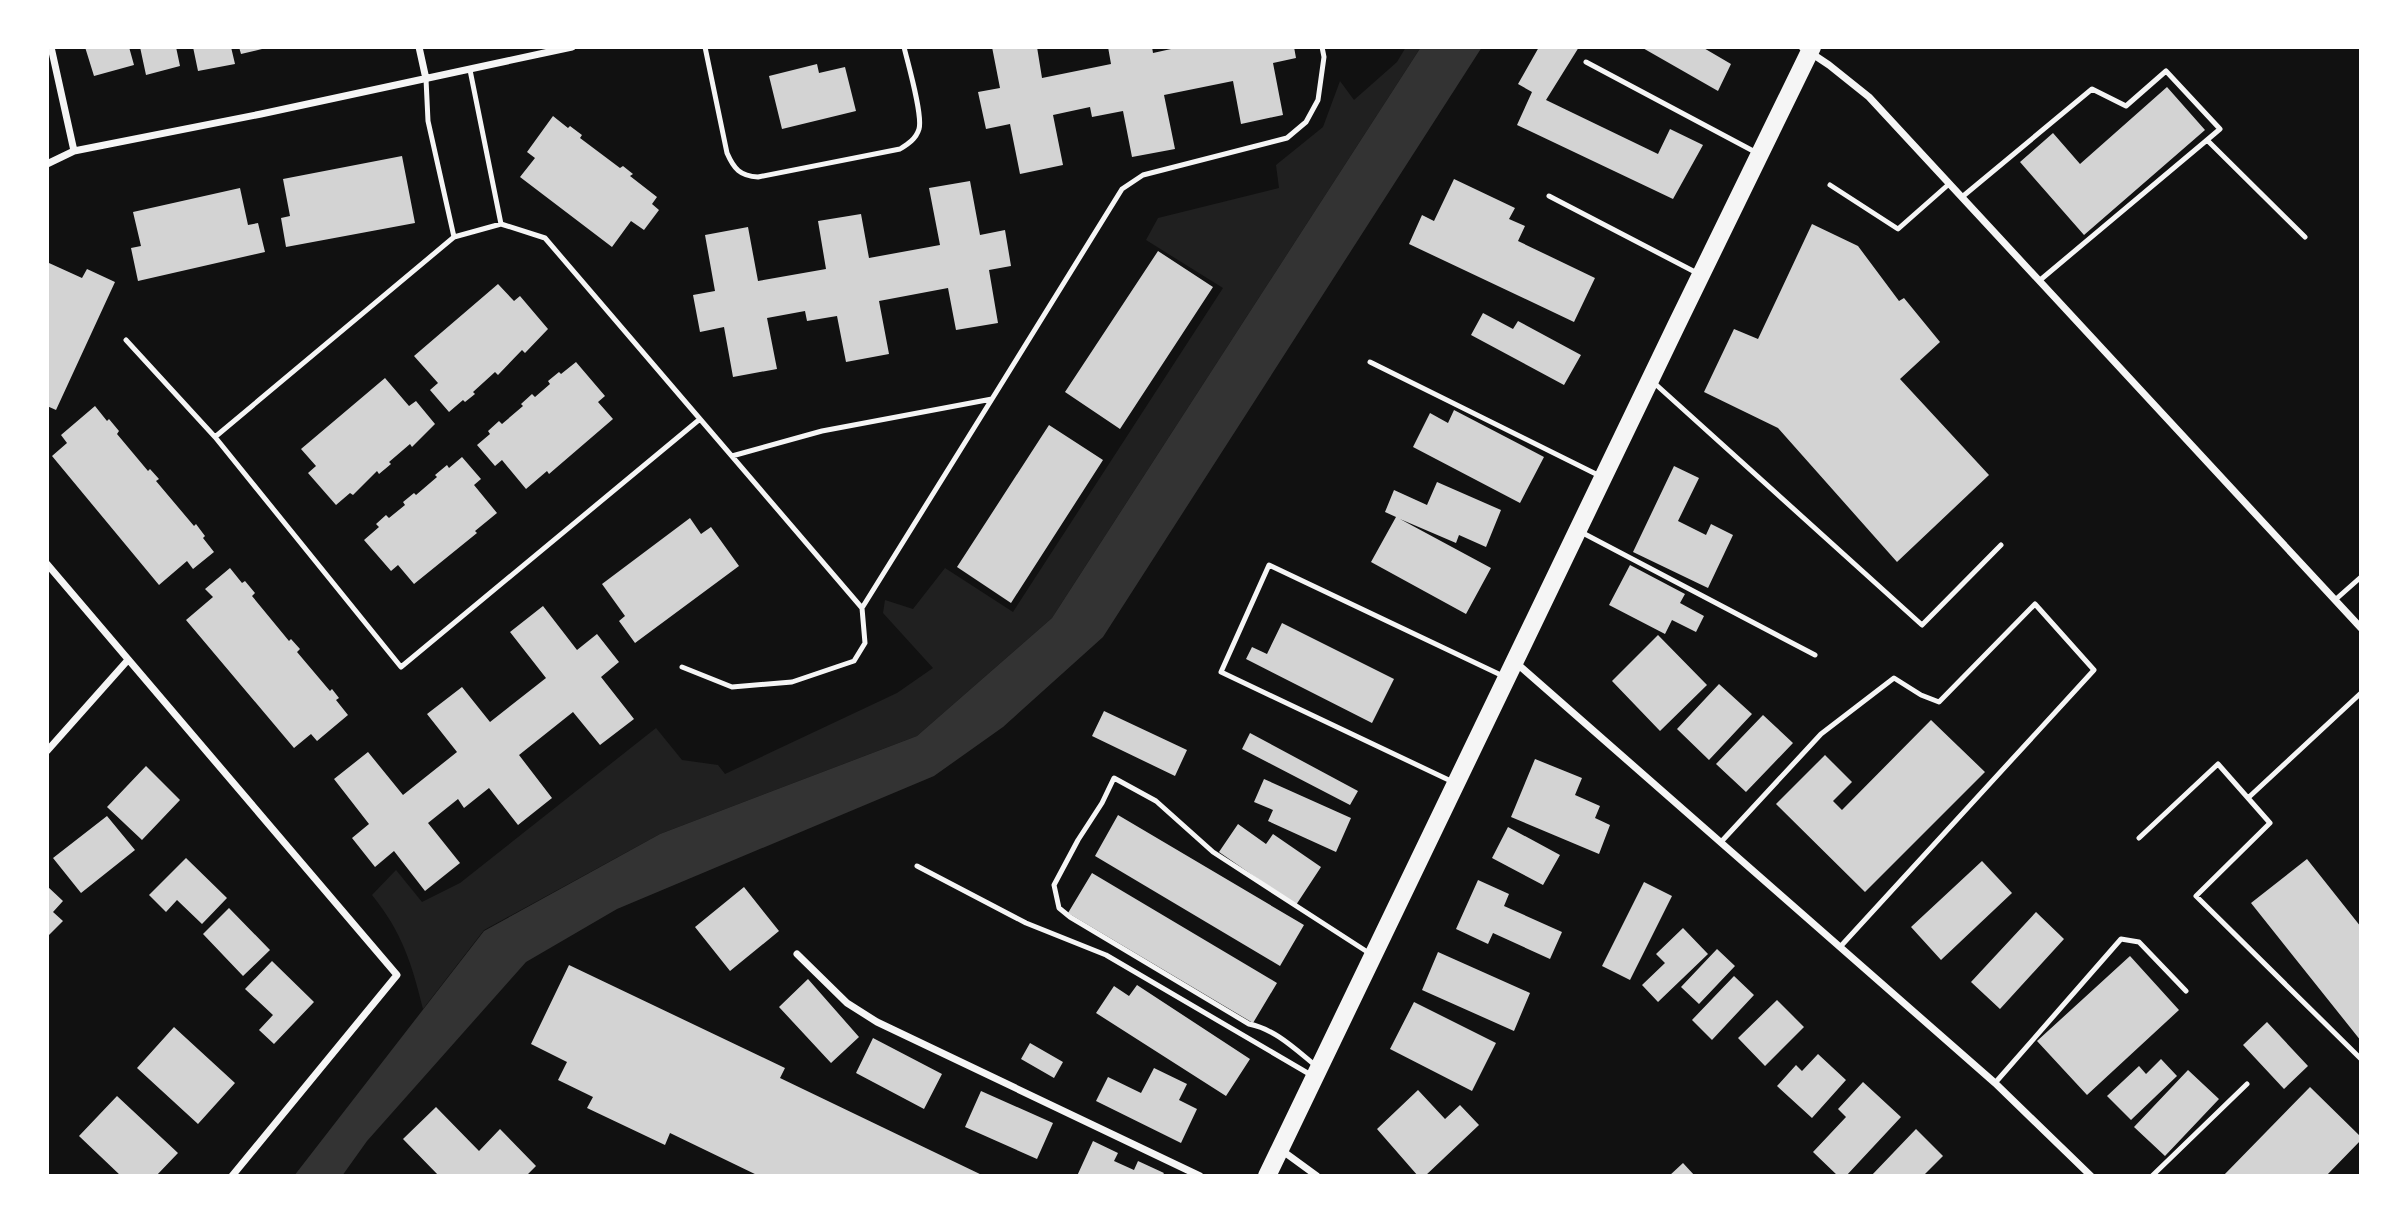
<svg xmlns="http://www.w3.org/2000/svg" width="2408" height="1223" font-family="Montserrat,sans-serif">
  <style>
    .green { fill: #202020 }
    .water { fill: #333 }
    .building { fill: #d3d3d3 }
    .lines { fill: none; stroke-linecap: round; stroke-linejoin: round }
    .service { stroke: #f5f5f5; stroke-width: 5 }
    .minor { stroke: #f5f5f5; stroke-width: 7 }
    .primary { stroke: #f5f5f5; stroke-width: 18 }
  </style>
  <rect width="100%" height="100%" fill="#111"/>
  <path class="green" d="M1406 47H1421L1052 618 917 736 660 834 484 930 423 1009C412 964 402 932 372 895L396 870 422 902 460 883 656 728 682 760 718 765 725 774 897 693 933 668 883 613 885 600 913 609 945 568 1013 612 1223 288 1146 240 1158 218 1279 188 1276 165 1323 127 1340 81 1354 100 1397 62Z"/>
  <path class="water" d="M1421 47H1482L1103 637 1003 727 934 776 617 909 526 962 367 1141 342 1176H294L484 931 660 834 917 736 1052 618Z"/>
  <path class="building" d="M85 47H129L134 65 94 76Z
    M140 47H176L180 66 146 75Z
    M193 47H231L235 64 198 71Z
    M239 47H265L266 48 241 54Z
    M992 47H1037L1042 78 1111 64 1108 47H1152L1153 53 1180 47H1294L1296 58 1273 63 1283 115 1241 124 1233 81 1164 95 1175 149 1132 157 1123 111 1092 117 1090 107 1053 115 1063 165 1020 174 1010 124 986 129 978 92 1000 88Z
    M1539 47H1579L1546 100 1658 154 1670 129 1703 145 1673 199 1517 125 1532 92 1518 84Z
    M1641 47H1702L1731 64 1718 91Z
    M817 64 819 73 845 67 856 111 782 129 769 76Z
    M2167 87 2205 130 2084 235 2020 162 2053 133 2080 164Z
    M553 116 568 128 570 126 582 135 580 138 620 168 623 166 633 174 630 176 657 197 652 204 659 210 644 230 631 221 612 247 520 177 535 158 527 152Z
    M402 156 415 223 286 247 281 218 290 216 283 179Z
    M1454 179 1515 208 1509 219 1525 226 1518 241 1595 278 1574 322 1409 244 1422 215 1434 221Z
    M970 181 980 235 1005 230 1011 266 989 270 998 323 956 330 948 288 879 301 889 354 846 362 837 316 807 321 805 311 767 318 777 369 733 377 724 327 700 332 693 295 715 291 705 235 748 227 758 281 826 269 818 221 861 214 869 258 940 245 929 188Z
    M240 188 248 225 258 223 265 252 138 281 131 248 141 246 133 212Z
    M1812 224 1858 246 1899 301 1904 298 1940 342 1900 379 1989 475 1897 562 1778 428 1704 392 1734 329 1758 339Z
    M1158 251 1213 287 1120 429 1065 392Z
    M49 263 82 278 87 269 115 282 56 410 47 406V267Z
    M498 284 514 301 520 296 548 329 525 353 522 350 498 375 495 372 473 392 475 394 465 402 463 400 449 412 430 390 438 383 414 356Z
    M1483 313 1513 329 1518 321 1581 355 1564 385 1471 335Z
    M576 362 605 396 598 402 613 419 549 474 547 471 526 489 502 460 495 466 477 445 490 434 488 431 499 421 502 424 523 406 521 404 532 394 535 397 550 384 548 381 559 372 561 374Z
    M385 378 409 406 416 401 435 424 412 447 410 444 389 462 391 464 379 474 377 471 353 495 350 493 336 505 308 473 316 466 301 449Z
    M95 406 107 421 109 419 119 431 117 434 148 471 150 469 159 479 156 481 194 526 196 524 205 536 203 538 214 552 193 569 187 561 159 585 52 456 67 443 61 435Z
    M1454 410 1544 457 1520 503 1413 447 1430 413 1448 423Z
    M1049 425 1103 460 1011 603 957 567Z
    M462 457 481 479 474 485 497 513 475 531 477 533 414 584 398 565 391 571 364 540 379 527 376 524 386 515 389 518 405 505 403 502 414 493 416 495 437 477 435 475 447 465 449 468Z
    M1674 466 1699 478 1678 521 1706 535 1711 524 1733 535 1708 588 1633 552Z
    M1437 482 1501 510 1486 547 1459 535 1456 543 1400 519 1491 568 1466 614 1371 562 1396 517 1385 512 1394 490 1427 505Z
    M690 518 701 534 711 527 739 566 635 643 619 621 625 616 602 584Z
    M1630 565 1685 594 1680 603 1704 616 1696 632 1672 620 1665 634 1609 605Z
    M230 568 242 583 245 581 255 593 252 596 289 641 291 639 300 649 297 652 330 691 332 689 339 698 336 700 348 715 317 741 311 734 294 748 186 620 213 597 205 589Z
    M543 606 577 650 597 634 619 662 601 677 634 719 600 745 573 712 519 755 552 798 518 825 489 788 464 808 458 799 428 823 460 863 425 891 394 851 375 867 352 838 369 824 334 779 368 752 403 795 457 752 427 714 462 687 490 722 546 678 510 632Z
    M1282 623 1394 679 1372 723 1246 659 1252 647 1267 654Z
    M1658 635 1707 685 1660 731 1612 681Z
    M1719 684 1752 714 1709 760 1677 729Z
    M1104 711 1187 750 1175 776 1092 736Z
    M1763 715 1793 743 1746 792 1716 764Z
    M1931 720 1985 772 1865 892 1776 804 1825 755 1852 782 1833 801 1842 810Z
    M1250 733 1358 791 1350 805 1242 749Z
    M1535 759 1582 778 1575 795 1600 806 1595 818 1610 825 1599 854 1511 817Z
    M146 766 180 800 142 840 107 807Z
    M1264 779 1351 818 1336 852 1268 821 1273 810 1254 802Z
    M1118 815 1304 925 1280 966 1095 856Z
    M107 816 135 850 81 893 53 858Z
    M1238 824 1266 844 1273 834 1321 867 1296 905 1219 852Z
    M1508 827 1560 855 1543 885 1492 858Z
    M186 858 227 898 202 924 177 900 166 912 149 895Z
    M2307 859 2361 927V1041L2251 903Z
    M1982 861 2012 893 1941 960 1911 927Z
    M1092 873 1277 983 1253 1023 1068 913Z
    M1478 880 1509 894 1504 906 1562 932 1550 959 1493 933 1488 944 1456 929Z
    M1644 882 1672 896 1630 980 1602 966Z
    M47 886 63 901 53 912 63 921 47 937Z
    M744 887 779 931 730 971 695 927Z
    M229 908 270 950 243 976 203 934Z
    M2036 912 2064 939 2000 1009 1971 982Z
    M1683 928 1708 954 1658 1002 1642 985 1665 963 1656 954Z
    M1717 949 1735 966 1699 1004 1681 987Z
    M1438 952 1530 993 1514 1031 1422 990Z
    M2130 956 2179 1010 2087 1095 2037 1041Z
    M272 961 314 1002 274 1044 259 1030 273 1015 245 989Z
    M569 965 785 1068 780 1078 984 1176H759L670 1133 665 1145 587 1108 593 1097 558 1080 567 1062 531 1044Z
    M1734 976 1754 995 1712 1040 1692 1020Z
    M808 979 859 1037 831 1063 779 1007Z
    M1137 985 1250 1059 1226 1096 1096 1013 1114 986 1129 996Z
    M1777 1000 1804 1027 1765 1066 1738 1038Z
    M1414 1002 1496 1043 1472 1091 1390 1049Z
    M2267 1022 2308 1066 2284 1089 2243 1045Z
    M174 1027 235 1083 198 1124 137 1068Z
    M873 1038 942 1074 924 1109 856 1073Z
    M1030 1043 1063 1062 1054 1078 1021 1059Z
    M1818 1054 1846 1080 1812 1118 1777 1086 1796 1065 1802 1071Z
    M2161 1059 2177 1076 2131 1120 2107 1096 2139 1066 2146 1074Z
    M1154 1068 1187 1084 1179 1100 1197 1109 1181 1143 1096 1101 1108 1077 1141 1093Z
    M2188 1070 2219 1099 2165 1156 2134 1127Z
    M1863 1082 1901 1117 1846 1176H1838L1813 1152 1846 1117 1838 1109Z
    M2310 1087 2361 1137V1140L2326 1176H2223Z
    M1418 1090 1445 1119 1460 1105 1479 1125 1425 1176H1418L1377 1129Z
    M981 1091 1053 1123 1037 1159 965 1127Z
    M117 1096 178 1153 156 1176H121L79 1136Z
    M436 1107 479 1151 500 1129 536 1166 526 1176H439L403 1139Z
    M1916 1129 1943 1156 1923 1176H1871Z
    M1093 1141 1118 1153 1114 1161 1134 1170 1138 1161 1164 1173 1162 1176H1077Z
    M1683 1163 1695 1176H1669Z"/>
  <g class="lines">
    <path class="service" d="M705 47 727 153C734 169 740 176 758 177L900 149C908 144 916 139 919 129 923 115 908 64 904 47
      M1586 62 1757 153
      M470 70 501 224
      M426 79 428 121 454 237
      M1830 185 1898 229 1949 184
      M1549 196 1697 273
      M1962 197 2092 89 2126 106 2166 71 2220 129 2207 140
      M2039 281 2207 140 2305 237
      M126 340 215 437 401 667 700 419 545 238 501 224 454 237 215 437
      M1370 362 1600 476
      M1652 381 1922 625 2001 545
      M992 399 1122 189 1143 175 1287 138 1306 122 1318 100 1324 57 1322 47
      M700 419 862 608 992 399 822 431 732 456
      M1579 531 1815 655
      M2335 600 2361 577
      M682 667 732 687 792 682 854 661 865 643 862 608
      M1453 782 1221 672 1269 565 1503 676
      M2248 798 2361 693
      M2139 838 2218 764 2270 823 2196 896 2361 1059
      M1721 842 1821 734 1894 678 1921 695 1939 702 2035 604 2094 670 1840 947
      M917 866 1026 923 1106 955 1311 1075
      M1316 1066C1296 1050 1275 1029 1249 1024L1070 917 1059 908 1054 885 1078 840 1102 803 1114 778 1156 801 1213 852 1369 953
      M1995 1083 2121 939 2139 942 2186 991
      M2152 1176 2247 1084"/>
    <path class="minor" d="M51 47 74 151
      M419 47 426 79
      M1802 47 1829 65 1869 97 2361 628
      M47 164 74 151 261 114 572 47
      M47 564 397 975 232 1176
      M1514 661 1995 1083 2091 1176
      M47 751 127 661
      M797 954 847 1003 877 1022 1200 1176
      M1280 1149 1317 1176"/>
    <path class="primary" d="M1267 1176 1676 326 1812 47"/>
  </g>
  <rect width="2408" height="1223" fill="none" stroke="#ffffff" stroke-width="98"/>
</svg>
